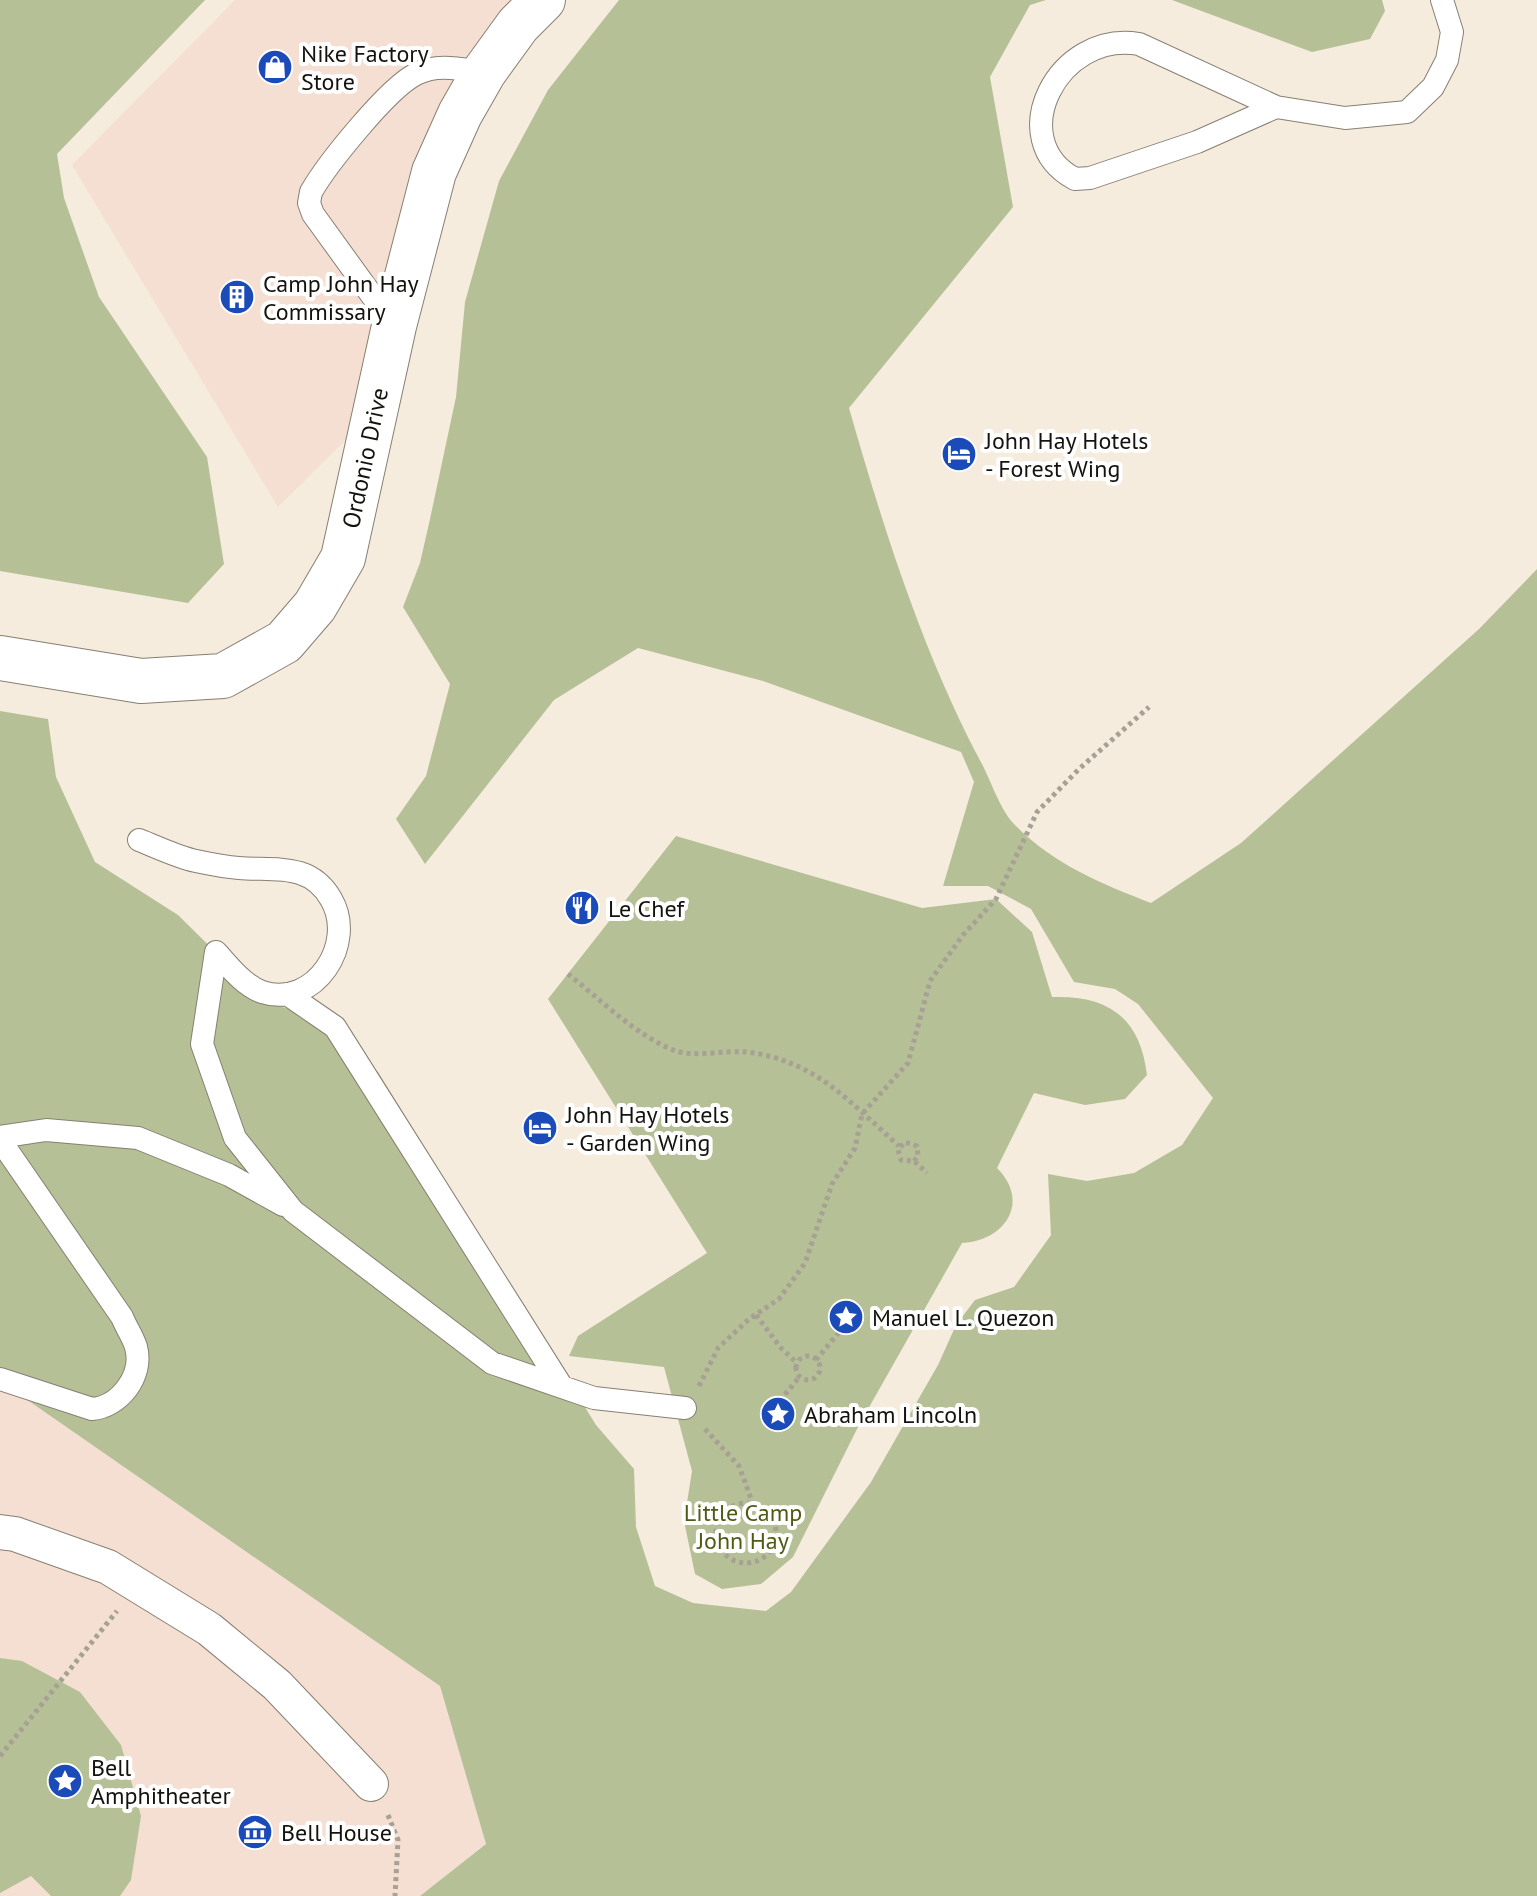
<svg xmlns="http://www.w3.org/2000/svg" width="1537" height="1896" font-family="'PT Sans',sans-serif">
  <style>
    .commercial { fill: #f5dfd2 }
    .green { fill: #b6c096 }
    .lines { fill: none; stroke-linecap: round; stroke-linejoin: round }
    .service-casing { stroke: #877f72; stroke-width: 24 }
    .pedestrian-casing { stroke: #877f72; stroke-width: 36 }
    .tertiary-casing { stroke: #877f72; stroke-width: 46 }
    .path { stroke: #a6a095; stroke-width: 5; stroke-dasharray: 4 4; stroke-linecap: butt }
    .service { stroke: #fff; stroke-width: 22 }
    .pedestrian { stroke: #fff; stroke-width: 34 }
    .tertiary { stroke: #fff; stroke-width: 44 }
    .labels { text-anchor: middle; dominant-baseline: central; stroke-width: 8; stroke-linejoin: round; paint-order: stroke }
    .poi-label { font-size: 24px; fill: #14120d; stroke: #fff; text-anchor: start }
    .street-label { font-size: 24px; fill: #14120d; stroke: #fff }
    .park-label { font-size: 24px; fill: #4e5b13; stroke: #fff }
  </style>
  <rect width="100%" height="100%" fill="#f5ecde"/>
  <path class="commercial" d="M235 0H531L466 86 372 414 278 507 72 165Z
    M0 1381 440 1686 486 1844 420 1896H0Z"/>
  <path class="green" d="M0 0H205L57 154 64 198 99 297 207 457 224 564 188 603 0 571Z
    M619 0H1046L1030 5 990 77 1013 207 849 408C884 530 923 654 983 766 992 784 1001 811 1015 825 1053 864 1102 884 1151 903L1241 843 1479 629 1537 569V1896H420L486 1844 440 1686 0 1381V711L48 719 56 777 95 862 178 915 265 1001 315 1018 378 1072 596 1425 634 1469 636 1527 655 1586 693 1603 766 1611 791 1592 871 1482 938 1365 956 1325 975 1300 1014 1287 1051 1235 1048 1174 1087 1181 1134 1173 1182 1145 1213 1098 1138 1004 1115 989 1074 982 1031 909 988 886H943L974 782 961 752 763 681 638 648 554 700 425 864 396 819 426 776 450 684 403 607 420 563 430 519 456 397 465 302 499 181 548 90Z
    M1172 0H1382L1385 11 1370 39 1312 52Z
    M676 836 922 908 996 899 1032 932 1052 997C1108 995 1140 1017 1147 1075L1125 1099 1085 1105 1034 1093 997 1168C1031 1202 1005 1241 962 1243L859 1425 793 1557 761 1584 722 1589 695 1574 684 1521 692 1471 664 1367 569 1356 578 1336 707 1253 548 999Z
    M0 1658 22 1661 80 1692 121 1745 141 1816 131 1880 120 1896H51L31 1876 0 1893Z"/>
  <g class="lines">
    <defs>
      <path id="service" d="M1276 107 1197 142 1090 178 1075 179C1002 140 1058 30 1139 44L1276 107 1345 118 1407 112 1433 87 1447 60 1452 32 1442 0
        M394 326 313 214 309 203 311 192C327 164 388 88 416 74 437 63 461 69 484 72
        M139 840C157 847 177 857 196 861 210 864 225 867 239 868 274 871 310 862 331 899 357 943 315 1009 262 992 243 985 229 966 216 952
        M216 952 202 1044 235 1138 293 1211 492 1363 594 1398 685 1408
        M287 994 335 1027 562 1387
        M0 1137 46 1130 138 1138 229 1175 283 1205
        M0 1145 7 1150 122 1317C126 1327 133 1337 136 1347 144 1376 119 1407 92 1409L0 1379"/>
      <path id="pedestrian" d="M0 1532 15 1534 108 1567 209 1629 277 1685 371 1784"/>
      <path id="tertiary" d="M0 658 141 681 223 676 284 642 315 606 343 558 394 326 434 172 460 114 484 72 518 25 543 0"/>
    </defs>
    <use href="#service" class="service-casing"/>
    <use href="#pedestrian" class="pedestrian-casing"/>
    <use href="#tertiary" class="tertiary-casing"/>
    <path class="path" d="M568 974C600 999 634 1034 673 1050 693 1058 724 1050 746 1052 816 1060 849 1102 899 1146
      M914 1161 918 1156 917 1146 905 1142 898 1150 901 1160 914 1161 927 1173
      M756 1315 781 1348 797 1363
      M796 1368a12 12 0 1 1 24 0a12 12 0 1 1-24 0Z
      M816 1360 840 1331
      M699 1386 718 1348 749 1319 779 1299 805 1263 832 1184 855 1148 862 1114 908 1063 930 981 963 935 996 899 1037 812 1079 769 1149 707
      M775 1407 800 1376
      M705 1429 739 1466 753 1504
      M716 1533a30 30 0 1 1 60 0a30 30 0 1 1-60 0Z
      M0 1756 117 1611
      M388 1815 398 1840 395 1896"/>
    <use href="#service" class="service"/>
    <use href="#pedestrian" class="pedestrian"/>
    <use href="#tertiary" class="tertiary"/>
  </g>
  <defs>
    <symbol id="shop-disc" viewBox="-11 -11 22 22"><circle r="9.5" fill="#1b4bb8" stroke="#fff"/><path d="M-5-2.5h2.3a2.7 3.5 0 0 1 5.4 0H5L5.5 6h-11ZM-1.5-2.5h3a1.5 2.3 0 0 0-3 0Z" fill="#fff"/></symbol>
    <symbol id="building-disc" viewBox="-11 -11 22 22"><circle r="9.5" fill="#1b4bb8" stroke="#fff"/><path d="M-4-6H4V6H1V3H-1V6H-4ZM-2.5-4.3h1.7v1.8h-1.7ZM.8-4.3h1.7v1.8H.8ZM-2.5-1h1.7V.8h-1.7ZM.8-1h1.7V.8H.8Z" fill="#fff"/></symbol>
    <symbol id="hotel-disc" viewBox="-11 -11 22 22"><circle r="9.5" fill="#1b4bb8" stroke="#fff"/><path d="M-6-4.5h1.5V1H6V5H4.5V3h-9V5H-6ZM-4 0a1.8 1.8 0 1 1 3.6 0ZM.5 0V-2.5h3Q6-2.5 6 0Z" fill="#fff"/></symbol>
    <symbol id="restaurant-disc" viewBox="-11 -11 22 22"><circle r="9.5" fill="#1b4bb8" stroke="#fff"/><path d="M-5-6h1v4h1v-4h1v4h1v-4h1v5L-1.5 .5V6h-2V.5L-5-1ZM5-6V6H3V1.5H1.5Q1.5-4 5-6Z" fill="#fff"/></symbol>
    <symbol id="sight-disc" viewBox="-11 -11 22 22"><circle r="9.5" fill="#1b4bb8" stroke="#fff"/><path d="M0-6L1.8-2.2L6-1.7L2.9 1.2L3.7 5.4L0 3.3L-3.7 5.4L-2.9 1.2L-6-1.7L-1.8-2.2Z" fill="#fff"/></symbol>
    <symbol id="museum-disc" viewBox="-11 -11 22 22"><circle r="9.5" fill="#1b4bb8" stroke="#fff"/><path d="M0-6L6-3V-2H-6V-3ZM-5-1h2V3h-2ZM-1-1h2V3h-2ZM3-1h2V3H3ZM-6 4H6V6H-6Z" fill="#fff"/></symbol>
  </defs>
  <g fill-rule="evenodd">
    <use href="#shop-disc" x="255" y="47" width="40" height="40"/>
    <use href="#building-disc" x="217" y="277" width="40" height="40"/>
    <use href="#hotel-disc" x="939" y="434" width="40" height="40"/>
    <use href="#restaurant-disc" x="562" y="888" width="40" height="40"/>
    <use href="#hotel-disc" x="520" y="1108" width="40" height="40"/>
    <use href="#sight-disc" x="826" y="1297" width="40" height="40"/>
    <use href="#sight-disc" x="758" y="1394" width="40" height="40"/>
    <use href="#sight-disc" x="45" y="1761" width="40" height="40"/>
    <use href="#museum-disc" x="235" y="1812" width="40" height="40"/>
  </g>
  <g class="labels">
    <g class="poi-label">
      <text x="301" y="53">Nike Factory<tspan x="301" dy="28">Store</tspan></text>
      <text x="263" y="283">Camp John Hay<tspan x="263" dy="28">Commissary</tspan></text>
      <text x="985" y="440">John Hay Hotels<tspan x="985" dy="28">- Forest Wing</tspan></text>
      <text x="608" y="908">Le Chef</text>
      <text x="566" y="1114">John Hay Hotels<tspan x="566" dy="28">- Garden Wing</tspan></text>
      <text x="872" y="1317">Manuel L. Quezon</text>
      <text x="804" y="1414">Abraham Lincoln</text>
      <text x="91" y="1767">Bell<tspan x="91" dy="28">Amphitheater</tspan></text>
      <text x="281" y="1832">Bell House</text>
    </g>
    <g class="street-label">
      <text transform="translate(365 458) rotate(-78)">Ordonio Drive</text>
    </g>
    <g class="park-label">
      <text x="743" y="1512">Little Camp<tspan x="743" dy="28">John Hay</tspan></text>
    </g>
  </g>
</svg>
